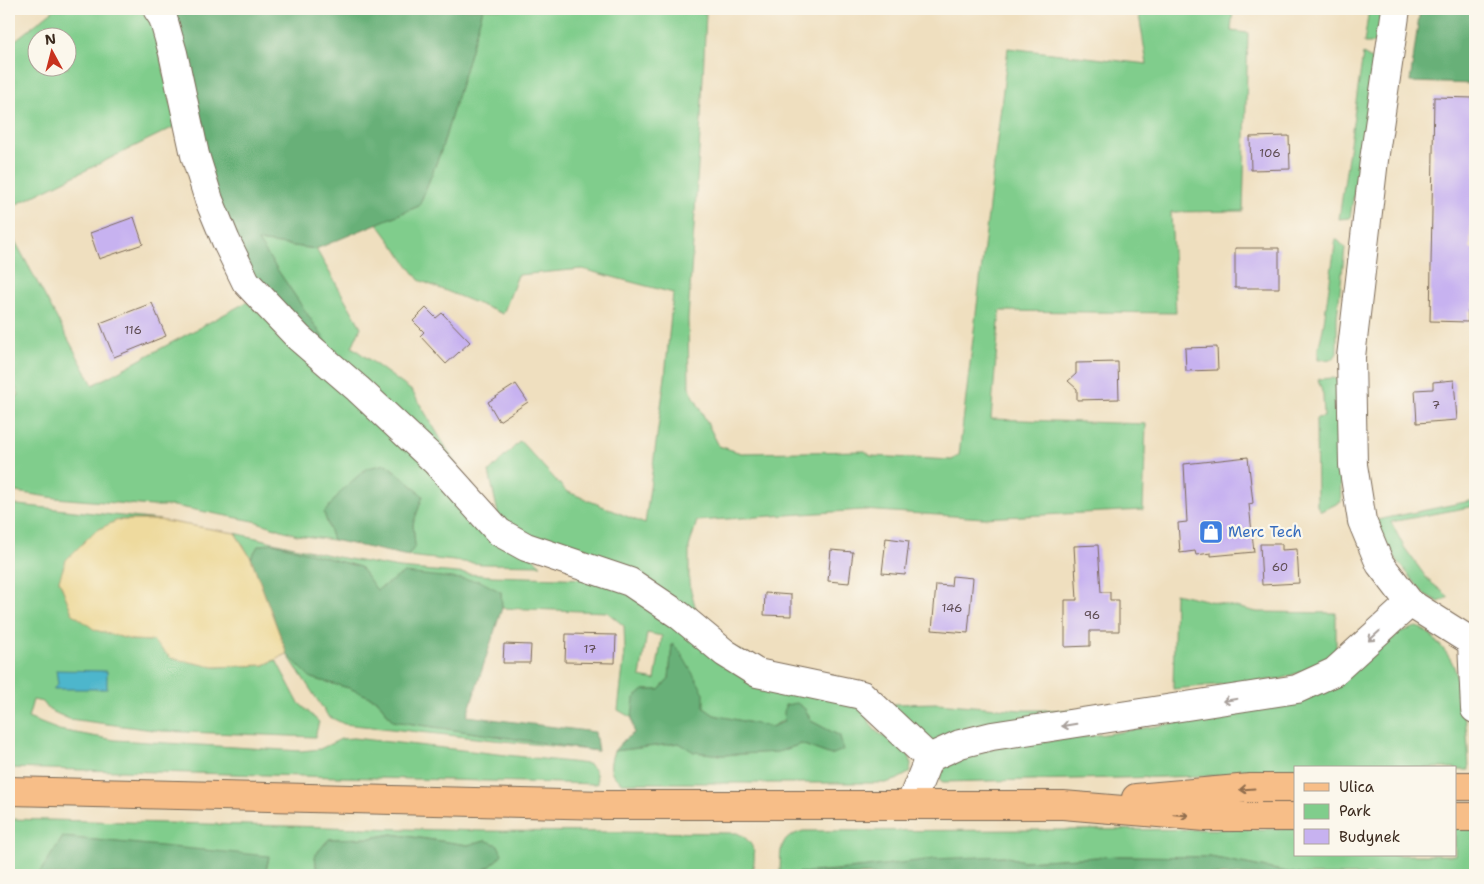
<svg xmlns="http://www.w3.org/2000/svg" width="1484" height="884" font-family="'Shantell Sans',sans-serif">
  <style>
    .green { fill: #80cd8c; stroke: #5e7c55; fill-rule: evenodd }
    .forest { fill: #68b078; stroke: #526d4b }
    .sand { fill: #eeda9e; stroke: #94825e }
    .water { fill: #4eb6cc; stroke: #447075 }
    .building { fill: #c7b2f0 }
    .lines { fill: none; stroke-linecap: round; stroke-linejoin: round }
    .minor-casing { stroke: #7a6956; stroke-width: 30 }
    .major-casing { stroke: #7a6956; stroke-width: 30 }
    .minor { stroke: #fff; stroke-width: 28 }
    .major { stroke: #f7be88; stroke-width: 28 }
    .oneway { stroke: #a79f9a }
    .oneway2 { stroke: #906d4e }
    .labels { text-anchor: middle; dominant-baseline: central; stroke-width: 4.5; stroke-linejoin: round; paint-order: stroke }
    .number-label { font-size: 12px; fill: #5e4c52 }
    .shop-label { font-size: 15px; fill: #366cbe; stroke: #fbf7ec; text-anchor: start }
  </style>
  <rect width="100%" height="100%" fill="#fbf7ec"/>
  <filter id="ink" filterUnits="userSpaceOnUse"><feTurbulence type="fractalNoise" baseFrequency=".02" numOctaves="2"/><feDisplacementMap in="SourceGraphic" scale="10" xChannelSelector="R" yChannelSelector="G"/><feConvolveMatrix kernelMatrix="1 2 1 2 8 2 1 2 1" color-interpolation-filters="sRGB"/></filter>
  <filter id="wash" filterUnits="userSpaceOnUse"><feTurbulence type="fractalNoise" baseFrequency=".0096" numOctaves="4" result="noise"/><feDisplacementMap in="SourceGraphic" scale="20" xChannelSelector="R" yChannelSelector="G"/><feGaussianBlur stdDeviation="1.12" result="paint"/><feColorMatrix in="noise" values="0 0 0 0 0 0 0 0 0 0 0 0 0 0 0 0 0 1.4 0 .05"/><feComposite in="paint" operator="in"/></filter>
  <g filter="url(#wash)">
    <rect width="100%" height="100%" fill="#efdfbf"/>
    <path class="green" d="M55 9H141L153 23 176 126 9 208V45ZM38 38H68V68H38Z
      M483 9H668L706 13 701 120 688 319 689 387 719 446 741 453 865 451 871 456 952 460 959 455 1008 48 1147 64 1138 9H1233L1231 31 1248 33 1243 211 1171 212 1176 313 1000 311 991 419 1146 424 1143 510 983 518 863 510 697 521 689 547V583L699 621 520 533 499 518 489 472 520 441 566 491 645 524 665 377 673 293 582 269 518 275 503 314 419 280 377 223 419 206 441 151Z
      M1369 9H1384L1380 36 1376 43H1364Z
      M1363 54 1375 61 1350 218 1339 219Z
      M9 230 93 385 247 302 541 565 482 564 408 556 415 546 413 524 423 496 405 479 386 464 324 513 333 540 297 535 254 521 174 506H152L56 498 9 491V401L19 395 9 374Z
      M1336 238 1345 248 1337 317V353L1333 359 1318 360V350L1323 329Z
      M258 241 316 249 361 327 352 347 412 391 471 489 339 361Z
      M1333 378 1339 380 1341 502 1321 511 1317 506 1316 418 1324 417 1323 395 1318 379Z
      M1475 500V506L1391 522 1404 547 1428 580 1449 597 1439 602 1424 594 1396 559 1377 527V520Z
      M9 504 159 520H118L132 640 153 641 171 658 215 667 264 665 276 660 298 702 319 722 315 737 161 731 69 719 49 710 43 702 33 700 28 718 59 730 115 740 301 751 320 749 341 739 353 738 588 764C596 769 597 775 597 784L9 768Z
      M235 533 337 557 399 568 492 576 593 579 618 588 827 696 864 710C867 717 871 726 876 731 890 742 919 750 909 773L896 780 885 783H622C608 773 609 766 614 751L680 743 694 752 722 755 778 752 801 744 831 755 840 736 811 721 805 709 771 727 714 715 704 708 672 645 669 679 659 690H644L635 698 632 718 618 710 625 651 624 626 607 612 502 608 501 592 377 591 360 567 273 543 258 546 251 558ZM647 633 662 636 655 680 640 677Z
      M1175 593 1257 612 1336 613V659L1281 679 1173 689Z
      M1416 627C1425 629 1431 635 1437 642 1459 665 1456 676 1461 705 1462 710 1464 715 1465 720 1468 736 1468 754 1469 770H1455V768H1295V774L943 782 940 780 941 771 959 756 1005 746 1114 733 1298 703 1349 673 1401 632Z
      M287 654 311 678 349 688 377 700 393 721 598 751 344 724 328 716Z
      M937 703 1021 710H1090L934 744 890 713 894 704Z
      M9 819 484 831 737 833C756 842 757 856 751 875H473L491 866 502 854 485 840 468 845 392 834 371 838 329 839 315 855 317 875H265L269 857 63 837 38 875H9Z
      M1455 828H1474L1475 875H1303L1210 857 1119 856 1023 861 1004 856 799 873V875H781L780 873C781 850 777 839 803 831L1295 829V855H1455Z"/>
    <path class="forest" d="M167 9H483L441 151 419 206 316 249 258 241 339 361 258 288 220 204Z
      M1420 9H1475V84L1410 82Z
      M386 464 405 479 423 496 413 524 415 546 408 556 333 540 324 513 343 489 367 468Z
      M273 543 360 567 377 590 404 573 480 581 501 592 502 608 467 716 595 732 598 751 393 721 377 700 349 688 311 678 287 654 251 558 258 546Z
      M672 644 679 650 704 693V708L714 715 771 727 783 722 785 705 797 703 805 709 811 721 840 736 843 750 831 755 801 744 778 752 722 755 694 752 679 743 614 751 625 739 634 733 632 718 634 698 644 690H659L669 679Z
      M392 834 468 845 485 840 498 845 502 854 491 866 473 875H317L315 855 329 839 371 838Z
      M63 837 269 856 265 875H38Z
      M1004 856 1023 861 1119 856 1210 857 1303 875H799V873L832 871 934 859Z"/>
    <path class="sand" d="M118 520H159L235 533 251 558 287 654 264 665 214 667 171 658 153 641 132 640 95 630 72 613 59 580 66 560 95 531Z"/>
    <path class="water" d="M56 670 107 671V689H53L58 684Z"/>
    <g id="blocks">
      <path class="building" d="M1434 97 1474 98V109H1475V213L1471 212 1470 249H1475L1473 311H1468V322L1430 321Z
        M1289 136 1290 169 1251 170 1250 137Z
        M134 217 143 244 99 259 90 233Z
        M1235 248H1279V288H1235Z
        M152 303 166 336 114 357 100 323Z
        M426 308 436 318 442 313 470 342 446 364 420 336 424 332 413 321Z
        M1217 347 1218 370 1186 371 1185 348Z
        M1118 362 1119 399 1077 400V389L1068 381 1076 374V363Z
        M1454 380 1457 420 1417 423 1415 390 1433 389V382Z
        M516 384 528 402 499 421 488 402Z
        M1248 457 1253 503 1249 504 1254 552 1211 556V553L1196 555 1195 551 1180 553 1178 523 1187 522 1184 464Z
        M886 538 909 541 905 575 882 573Z
        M1260 544H1282V550L1297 549 1299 583 1262 585Z
        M1098 545 1101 592H1110V600H1119V631H1090V646L1065 647V600H1077L1074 546Z
        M831 550 853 552 849 583 828 581Z
        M952 576 973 578 968 633 932 630 936 585 951 586Z
        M765 593 791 595V616L764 615Z
        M566 634 616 635 615 663 565 662Z
        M504 644 531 645 530 663H503Z"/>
    </g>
  </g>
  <g filter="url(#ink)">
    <use href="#blocks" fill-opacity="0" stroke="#7a6956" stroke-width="1"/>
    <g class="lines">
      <defs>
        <path id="minor" d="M157 9 163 18 173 53 195 155 209 200 226 241 246 282 299 338 358 389 435 461 499 532 526 547 630 582 679 615 725 653 757 673 862 695 929 758
          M1396 9 1374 160 1351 357 1353 465 1362 521 1380 564 1410 603 1475 644
          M1472 642 1475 709
          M910 805 929 758 960 744 992 736 1297 689 1334 672 1410 603"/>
        <path id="major" d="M1455 786H1475
          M9 791 605 805H1063L1206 817H1295
          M1136 798 1250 788H1295
          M1455 817H1475"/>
      </defs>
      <use href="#minor" class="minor-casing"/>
      <use href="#major" class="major-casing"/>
      <use href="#minor" class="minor"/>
      <use href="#major" class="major"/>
    </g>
    <defs><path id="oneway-shaft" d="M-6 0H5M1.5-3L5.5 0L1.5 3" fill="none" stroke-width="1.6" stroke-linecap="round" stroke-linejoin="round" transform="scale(1.25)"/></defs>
    <g class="oneway">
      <use href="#oneway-shaft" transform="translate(1374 636) rotate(138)"/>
      <use href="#oneway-shaft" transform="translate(1230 700) rotate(171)"/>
      <use href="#oneway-shaft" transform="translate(1069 725) rotate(171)"/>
    </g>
    <g class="oneway2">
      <use href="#oneway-shaft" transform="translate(1247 789) rotate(176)"/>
      <use href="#oneway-shaft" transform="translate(1181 815) rotate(5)"/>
    </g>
  </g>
  <defs>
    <symbol id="shop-square" viewBox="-11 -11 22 22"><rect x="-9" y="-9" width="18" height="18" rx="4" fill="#3f7fe0" stroke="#fbf7ec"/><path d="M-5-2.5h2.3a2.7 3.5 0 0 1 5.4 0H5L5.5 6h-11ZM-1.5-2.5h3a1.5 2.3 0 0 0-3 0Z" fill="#fff"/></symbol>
  </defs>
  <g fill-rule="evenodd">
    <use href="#shop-square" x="1197" y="518" width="28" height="28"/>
  </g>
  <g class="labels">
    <g class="number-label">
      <text x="1270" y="153">106</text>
      <text x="133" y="330">116</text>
      <text x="1436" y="405">7</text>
      <text x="1280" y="567">60</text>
      <text x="952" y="608">146</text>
      <text x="1092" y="615">96</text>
      <text x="590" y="649">17</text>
    </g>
    <g class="shop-label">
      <text x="1228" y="532">Merc Tech</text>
    </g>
  </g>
  <rect width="1484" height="884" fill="none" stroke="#fbf7ec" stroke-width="30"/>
  <rect x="1294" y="766" width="162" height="90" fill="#fbf7ec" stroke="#aea59a"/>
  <rect x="1304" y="783" width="25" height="8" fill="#f7be88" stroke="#aea59a"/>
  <text x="1339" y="792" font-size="15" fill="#3b2a1e">Ulica</text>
  <rect x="1304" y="804" width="25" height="15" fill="#80cd8c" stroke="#aea59a"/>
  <text x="1339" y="816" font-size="15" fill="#3b2a1e">Park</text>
  <rect x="1304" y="829" width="25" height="15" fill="#c7b2f0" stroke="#aea59a"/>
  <text x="1339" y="842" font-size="15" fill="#3b2a1e">Budynek</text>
  <g transform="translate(52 52) rotate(353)"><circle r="24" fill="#fbf7ec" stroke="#aea59a"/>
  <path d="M0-4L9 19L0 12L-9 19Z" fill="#c8321e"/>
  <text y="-8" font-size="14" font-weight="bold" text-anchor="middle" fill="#3b2a1e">N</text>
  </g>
</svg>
